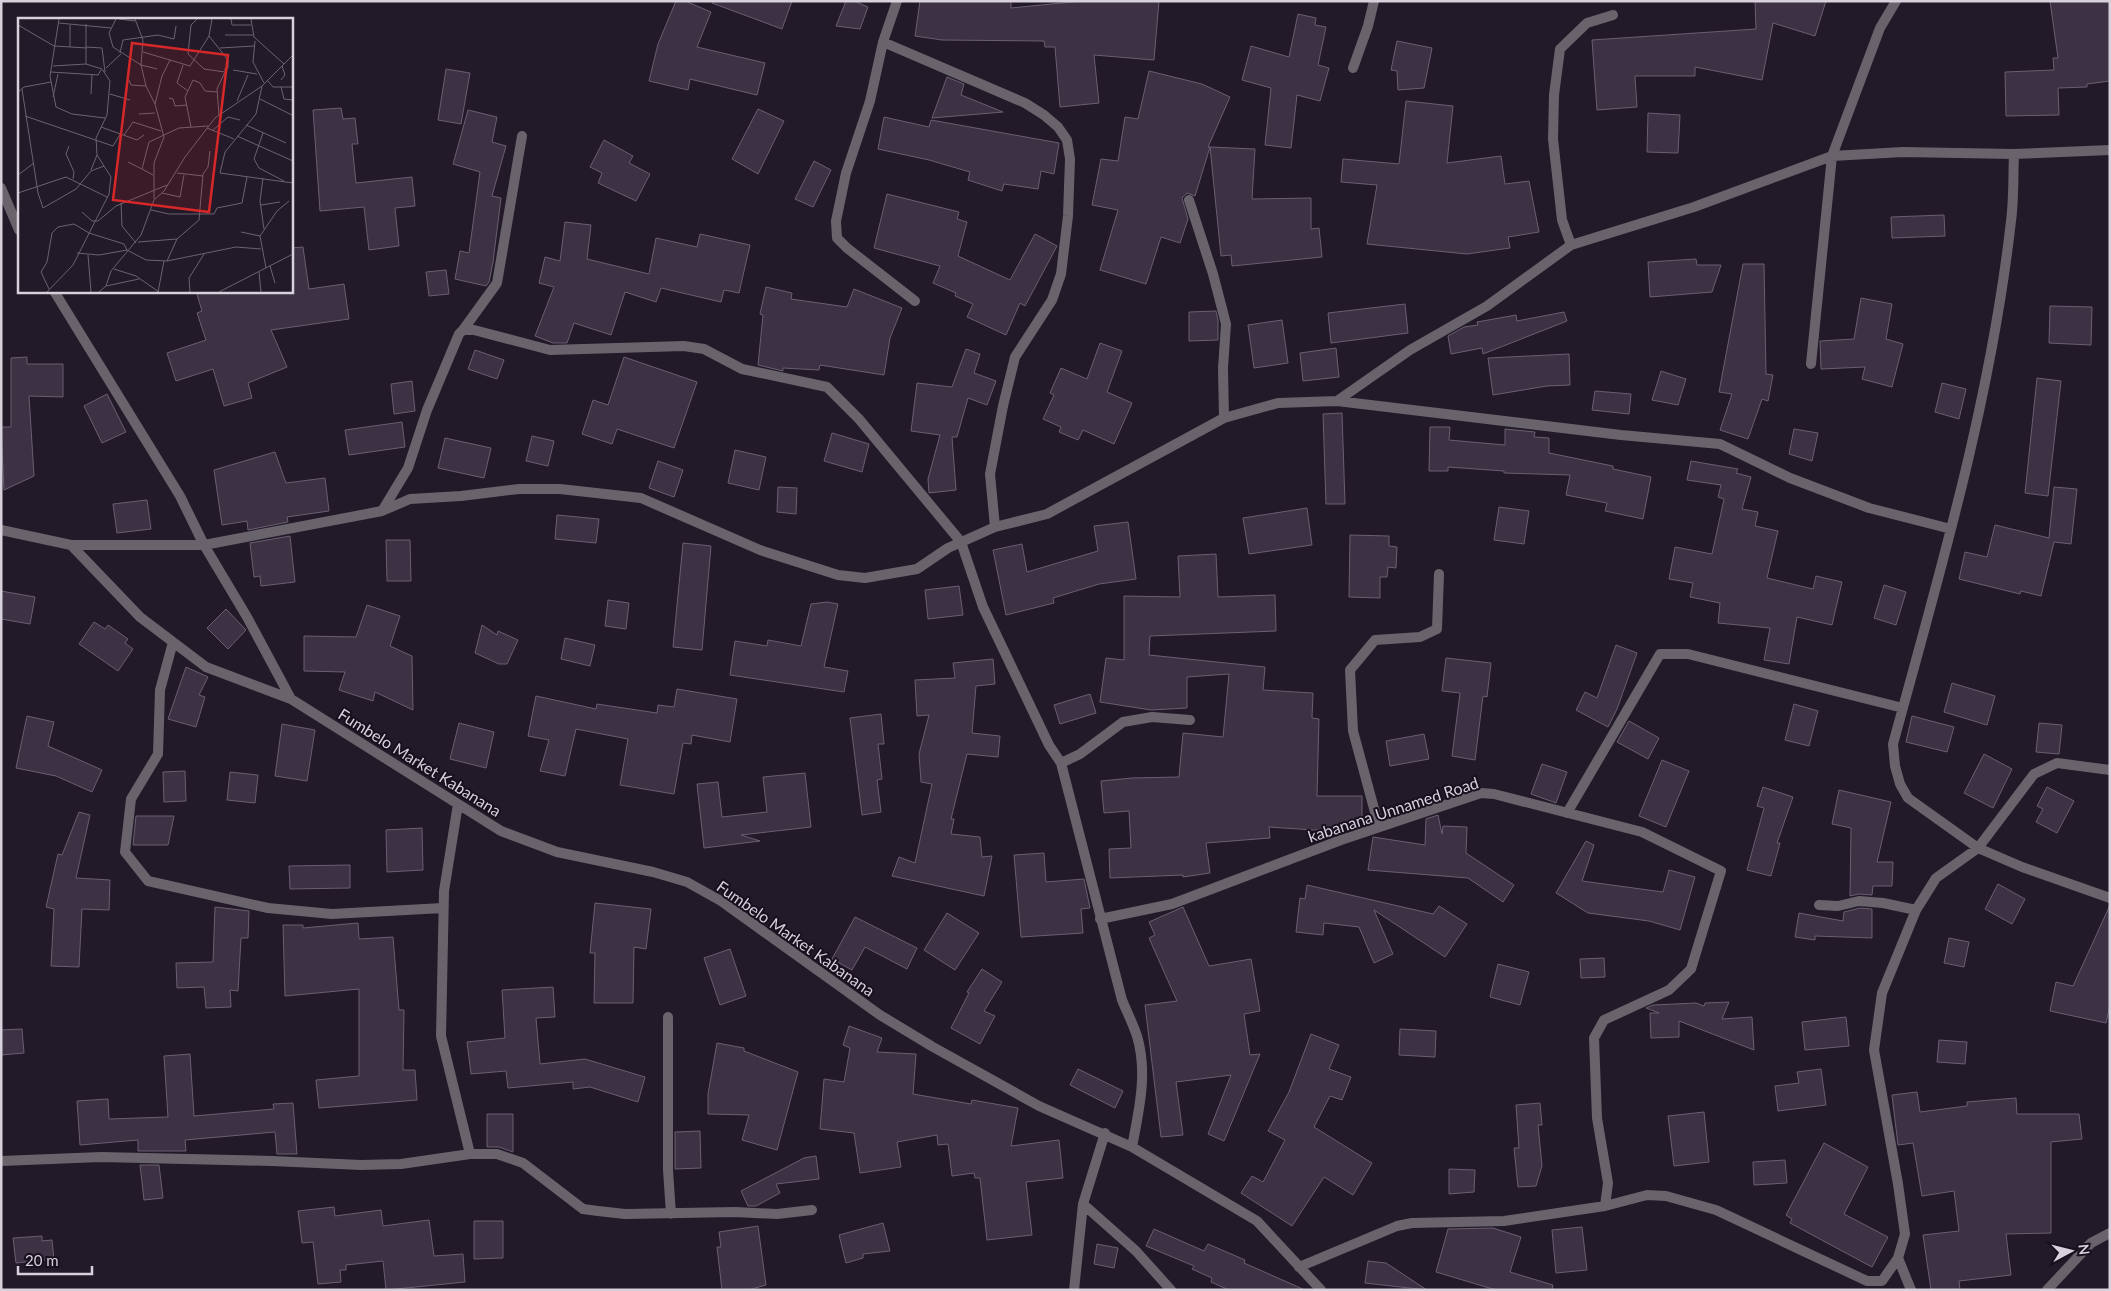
<svg xmlns="http://www.w3.org/2000/svg" width="2111" height="1291" font-family="Lato,sans-serif">
  <style>
    .building { fill: #3c3243; stroke: #6a5f72 }
    .lines { fill: none; stroke-linecap: round; stroke-linejoin: round }
    .street { stroke: #69646c; stroke-width: 10 }
    .labels { text-anchor: middle; dominant-baseline: central; stroke-width: 4; stroke-linejoin: round; paint-order: stroke }
    .street-label { font-size: 16px; fill: #d7d1dc; stroke: #19101f }
    .inset-road { fill: none; stroke: #6a6371; stroke-width: 1 }
    .view { fill: #d62828; fill-opacity: 0.15; stroke: #d62828; stroke-width: 2.5 }
    .inset-edge { fill: none; stroke: #d7d1dc; stroke-width: 2.5 }
  </style>
  <rect width="100%" height="100%" fill="#221929"/>
  <path class="building" d="M676 1H685L711 12 697 47 765 63 757 95 690 79 688 90 649 81 658 44Z
    M712 1H792L782 29 712 3Z
    M846 1H854L868 7 860 29 836 26Z
    M920 1H1011V8L1082 1H1159L1154 60 1094 55 1099 103 1060 107 1055 47H1045L1044 41 942 40 915 36Z
    M1755 1H1826L1815 36 1773 23 1762 80 1695 67V76H1635L1637 107 1597 110 1592 40 1756 29Z
    M2050 1H2110V81L2087 84V87L2058 88 2059 115 2006 116 2005 72 2054 70 2053 58H2058Z
    M1298 14 1316 18 1315 25 1326 27 1318 65 1329 68 1320 101 1297 95 1291 148 1265 145 1271 88 1242 80 1251 46 1289 57Z
    M1397 41 1432 48 1424 88 1398 90 1397 71 1391 70Z
    M446 69 470 73 461 124 438 120Z
    M1149 71 1202 84 1230 97 1208 147H1210L1195 196 1187 193 1182 198 1188 219 1180 243 1161 237 1146 284 1100 270 1118 210 1092 205 1101 159 1118 161 1125 117 1138 119Z
    M947 77 964 84 961 95 1003 112 932 118Z
    M1406 101 1453 106 1447 163 1501 156 1505 184 1529 181 1539 232 1508 237 1510 248 1467 254 1367 244 1377 185 1341 182 1343 159 1399 164Z
    M341 108 343 119 355 118 358 144H352L356 183 412 177 415 206 395 208 399 246 369 250 364 207 320 211 313 110Z
    M758 109 784 121 758 174 732 159Z
    M468 110 497 117 492 142 506 146 492 196 501 198 493 262 489 282 486 286 455 279 460 251 469 253 480 172 453 164Z
    M1648 113 1680 115 1678 153 1647 152Z
    M884 117 929 127 931 120 1059 143 1054 174 1041 171 1038 189 1004 184 1002 191 968 180 970 172 929 160 878 149Z
    M604 140 633 156 629 163 650 174 636 201 598 183 602 173 590 167Z
    M1210 147 1255 149 1252 199 1311 198V229L1319 228 1322 257 1232 266 1231 255 1221 256Z
    M814 161 831 170 813 207 795 199Z
    M887 194 959 212 957 219 967 222 958 256 1010 280 1035 234 1057 246 1025 306 1020 303 1006 335 967 317 973 304 955 296 956 293 933 283 940 266 874 248Z
    M1944 215 1945 236 1892 238 1891 217Z
    M565 222 591 225 587 259 649 274 656 238 697 247 700 234 750 245 739 293 724 290 721 302 661 288 656 302 625 292 611 335 574 323 567 343H553L535 336 554 287 539 283 545 257 560 261Z
    M303 247 309 289 344 284 349 319 271 330 287 367 248 383 252 398 224 406 213 369 176 381 167 353 206 340 197 313 202 311 196 291H291V248Z
    M1696 259 1697 265H1721L1712 292 1650 297 1648 262Z
    M1743 264H1764L1766 374 1773 375 1768 401 1762 399 1748 439 1720 430 1732 394 1719 392Z
    M446 270 449 294 429 296 426 272Z
    M766 287 792 293 791 299 847 307 854 289 902 308 890 338 884 375 820 365 819 370 783 368V371L758 365 763 315 760 314Z
    M1861 298 1892 304 1886 339 1903 344 1892 387 1862 379 1865 367 1821 369 1820 341 1854 339Z
    M1405 304 1408 333 1331 343 1328 313Z
    M2050 306 2092 307 2091 345 2049 343Z
    M1216 311 1218 320V340L1189 341V312Z
    M1564 312 1567 321 1483 354 1482 348 1451 354 1448 336 1464 327 1478 325 1477 322 1516 315 1517 321Z
    M1282 320 1288 363 1254 368 1248 325Z
    M1100 343 1122 351 1107 392 1132 403 1114 444 1083 430 1078 440 1059 432 1061 427 1043 419 1054 395 1050 393 1061 368 1087 379Z
    M1336 348 1339 377 1303 381 1300 353Z
    M966 349 980 354 974 373 996 381 987 405 968 398 957 437H952L956 490 929 493 928 479 940 435 911 431 917 383 952 387Z
    M475 350 504 360 497 379 468 369Z
    M1569 354 1570 385 1547 386 1493 395 1488 358Z
    M27 357V364H63V397L29 396 34 476 4 490 1 427H11V358Z
    M624 357 697 382 674 448 617 429 612 444 582 434 593 400 608 405Z
    M1661 371 1686 379 1678 405 1652 400Z
    M2037 378 2061 381 2048 496 2025 493Z
    M412 381 415 411 394 414 391 384Z
    M1942 383 1966 389 1959 419 1935 412Z
    M1595 391 1631 394 1629 414 1592 410Z
    M107 394 126 432 102 443 84 406Z
    M1342 413 1345 504H1326L1323 414Z
    M402 422 405 447 349 455 345 430Z
    M1430 427H1450L1449 440 1505 445V429L1535 432 1534 437 1549 438V453L1613 466V469L1651 477 1643 519 1605 511 1607 503 1566 495 1570 475 1504 473V471L1448 467V471H1429Z
    M1794 429 1818 433 1812 461 1789 454Z
    M832 433 869 444 862 472 824 461Z
    M532 436 554 441 548 466 526 461Z
    M445 438 491 448 484 478 438 468Z
    M735 450 766 457 759 490 728 483Z
    M275 452 286 483 325 478 329 511 287 517 288 522 248 530 247 521 222 525 214 470Z
    M658 461 683 470 674 497 649 488Z
    M1691 461 1738 469 1736 473 1751 477 1742 509 1758 512 1755 526 1778 531 1767 578 1813 589 1816 576 1842 582 1832 625 1797 617 1789 664 1764 660 1770 628 1718 623 1720 603 1690 597 1693 583 1669 579 1675 547 1712 554 1724 499 1718 497 1721 485 1687 480Z
    M778 487 797 488 796 514 777 512Z
    M2054 487 2077 489 2071 544 2054 542 2041 596 2021 591 2020 594 1959 579 1965 552 1987 557 1995 525 2049 538Z
    M147 500 151 529 117 533 113 504Z
    M1499 507 1529 511 1524 544 1494 540Z
    M1307 508 1312 545 1249 554 1243 518Z
    M557 515 599 519 596 543 555 539Z
    M1128 522 1136 579 1099 584 1053 598 1054 603 1006 615 993 550 1022 544 1027 572 1098 551 1094 526Z
    M1350 535 1389 536V546L1397 547 1396 568 1388 567 1387 577H1380V598L1349 597Z
    M290 536 295 582 261 586 260 576 254 577 250 543Z
    M386 540H410L411 581H387Z
    M683 543 711 546 702 650 673 647Z
    M1216 554 1218 597 1275 595 1276 631 1150 636 1149 655 1265 667 1263 690 1313 693 1312 718 1319 719 1317 796H1362V826L1355 828 1313 830 1269 827 1270 838 1206 843 1210 873 1183 877V875L1110 878 1109 849 1131 848 1129 811 1104 813 1101 781 1132 778 1179 777 1183 733 1223 737 1229 674 1187 677V708L1151 710 1100 702 1106 658 1124 660V596L1180 597 1178 556Z
    M1884 585 1906 592 1896 625 1874 618Z
    M959 586 963 615 928 619 925 590Z
    M1 591 35 597 30 624 1 619Z
    M608 600 629 603 626 629 605 626Z
    M827 602 838 604 824 667 848 671 844 692 730 675 735 641 767 646 768 640 801 646 811 604Z
    M367 605 400 616 390 646 412 656 413 710 375 692 373 701 339 690 345 672 304 671V636L356 637Z
    M226 609 246 630 228 649 207 628Z
    M94 622 105 629 108 625 128 639 125 643 133 649 118 671 79 644Z
    M482 625 497 635 498 631 518 640 507 664H499L475 653Z
    M565 638 595 645 590 666 561 659Z
    M1616 645 1637 653 1617 709 1608 727 1576 710 1585 692 1597 698Z
    M1446 658 1491 663 1487 697 1483 696 1475 760 1452 756 1460 693 1442 691Z
    M993 659 995 684 976 686 972 733 1000 736 998 757 967 754 951 819H954L951 834 980 837 982 857 992 856 984 896 892 876 899 857 915 863 932 784 921 782 919 754 929 715 917 716 915 680 955 678 953 663Z
    M186 667 208 677 199 695 205 697 196 727 168 719Z
    M1952 683 1995 696 1987 725 1944 712Z
    M677 689 737 699 730 742 692 735 691 744 683 743 674 794 620 785 628 739 576 729 565 776 540 771 549 740 528 736 536 696 596 709 597 704 657 713 658 705 674 707Z
    M1090 694 1096 713 1060 724 1054 705Z
    M1794 704 1818 711 1809 746 1785 740Z
    M881 714 884 744H878L882 779 877 780 881 812 862 815 850 718Z
    M27 716 54 722 48 746 102 770 92 792 56 776 16 768Z
    M1912 716 1954 727 1947 752 1906 742Z
    M1629 721 1659 738 1648 759 1617 742Z
    M459 723 494 732 486 768 450 759Z
    M2039 723 2062 725 2059 754 2036 752Z
    M282 724 315 730 307 781 275 776Z
    M1424 734 1429 759 1390 766 1386 741Z
    M1984 754 2012 769 1993 808 1964 793Z
    M1662 760 1689 771 1666 827 1639 816Z
    M1542 764 1567 772 1556 803 1531 794Z
    M185 771 186 801 164 802 163 772Z
    M230 772 258 775 255 803 227 800Z
    M805 773 811 827 741 835 760 841 704 848 697 784 718 782 722 817 767 812 763 777Z
    M1763 787 1793 797 1777 843H1780L1771 876 1747 870 1764 808 1757 806Z
    M2047 787 2074 801 2057 833 2036 822 2043 809 2037 806Z
    M1839 790 1891 802 1877 862H1893L1892 886H1873L1872 895 1859 894 1850 896 1851 828 1832 824Z
    M79 812 90 815 76 878 110 880 109 910 82 909 79 967 51 966 54 909 46 907 58 854 62 855Z
    M1438 815 1442 834 1443 826 1467 827 1466 853 1514 885 1503 902 1468 878 1368 870 1373 837 1425 845 1426 819Z
    M136 816H174L168 845H133Z
    M422 828 423 870 387 872 386 830Z
    M1586 841 1594 845 1582 881 1663 892 1669 870 1695 877 1680 930 1649 921 1588 913 1556 893Z
    M1044 853 1046 882 1084 879 1090 908 1081 909 1083 933 1021 937 1014 855Z
    M350 865V888L290 889 289 866Z
    M1998 884 2025 899 2012 924 1985 909Z
    M1307 885 1433 914 1439 906 1467 924 1445 957 1374 910 1393 954 1374 963 1359 927 1324 923 1323 935 1296 932 1300 898 1305 899Z
    M595 903 651 909 646 949 634 947 633 1003H594L595 953H590Z
    M2110 905V1005L2106 1023 2050 1011 2056 982 2073 986Z
    M215 907 249 911 248 938H241L238 991 230 990 231 1007 206 1008 204 987 177 988 176 963 213 962Z
    M1183 907 1209 966 1251 959 1260 1011 1244 1014 1250 1055 1260 1054 1224 1141 1208 1134 1231 1075 1176 1082 1183 1135 1161 1137 1145 1005 1177 1001 1149 938 1155 935 1149 922Z
    M1860 908 1872 909V938L1815 936V940L1795 937 1799 913 1843 921 1844 912Z
    M947 913 979 933 955 970 924 950Z
    M855 917 917 948 907 969 865 947 852 970 832 959Z
    M358 923 359 939 393 937 399 1010H404L403 1070H415L417 1100 319 1108 316 1080 359 1076V989L285 996 283 925H303V928Z
    M1949 938 1969 942 1964 967 1944 963Z
    M730 949 746 996 720 1005 704 958Z
    M1604 958 1605 977 1581 978 1580 959Z
    M1498 964 1529 972 1520 1005 1490 997Z
    M982 969 1002 982 984 1011 995 1016 980 1044 951 1028 969 993 967 992Z
    M553 987 555 1017 536 1018 540 1064 585 1059 645 1077 638 1102 590 1087 573 1089V1082L508 1088 506 1071 471 1074 467 1042 505 1038 502 990Z
    M1729 1002 1722 1019 1752 1017 1754 1050 1679 1021V1037L1651 1038 1650 1013H1659L1646 1008 1653 1005 1696 1003 1704 1006 1705 1003Z
    M1846 1017 1849 1046 1805 1050 1802 1022Z
    M849 1026 882 1038 877 1052 916 1054 913 1094 971 1104 972 1100 1018 1108 1011 1146 1059 1140 1063 1178 1026 1182 1032 1235 987 1240 980 1178H975L974 1173 952 1176 948 1144 938 1145 937 1135 897 1142 901 1167 860 1173 854 1133 820 1129 824 1079 844 1082 850 1048 843 1045Z
    M22 1029 24 1053 1 1055V1030Z
    M1400 1029 1436 1031 1435 1057 1399 1055Z
    M1311 1034 1339 1045 1329 1069 1351 1077 1342 1100 1330 1096 1314 1127 1372 1163 1353 1195 1324 1177 1292 1226 1241 1193 1252 1176 1263 1182 1285 1140 1268 1131 1289 1092Z
    M1939 1040 1967 1042 1965 1064 1937 1062Z
    M717 1043 744 1048V1051L798 1072 777 1150 742 1140 749 1115 708 1114V1094Z
    M190 1054 194 1116 274 1109 273 1104 293 1103 297 1154H277L275 1132 185 1140 186 1151H138V1140L80 1145 77 1101 108 1099 109 1119 168 1117 164 1056Z
    M1078 1069 1123 1091 1115 1108 1070 1085Z
    M1821 1069 1826 1105 1778 1111 1775 1086 1799 1083 1797 1072Z
    M1917 1092 1920 1112 1967 1106V1102L2016 1098 2017 1114H2079L2082 1139 2051 1142V1233L2006 1234 2011 1275 1959 1281 1960 1290H1931L1923 1235 1959 1231 1954 1191 1922 1196 1913 1143 1898 1145 1892 1095Z
    M1540 1103 1542 1125H1538L1542 1166 1536 1186 1518 1187 1514 1148H1519L1516 1105Z
    M1704 1112 1709 1162 1674 1166 1668 1116Z
    M487 1114H513V1152L499 1147H487Z
    M700 1131 701 1168 675 1169V1132Z
    M1824 1143 1868 1167 1844 1214 1888 1237 1872 1267 1790 1223 1792 1219 1786 1215Z
    M816 1156 819 1179 776 1184 780 1193 756 1206H748L741 1191 804 1158Z
    M1785 1160 1787 1183 1754 1185 1753 1162Z
    M140 1165H159L163 1198 144 1200Z
    M1449 1169 1475 1170 1474 1192 1449 1194Z
    M334 1207 335 1216 381 1210 383 1226 429 1220 434 1256 463 1254 465 1282 386 1290 383 1261 346 1265V1270H340L341 1282 318 1284 313 1242 302 1243 298 1211Z
    M474 1221H503V1258L474 1259Z
    M883 1223 890 1251 863 1254V1258L846 1263 839 1235Z
    M758 1226 766 1285 748 1290H722L717 1247H721L719 1232Z
    M1582 1227 1587 1270 1556 1273 1552 1230Z
    M1493 1228 1521 1237 1510 1272 1553 1285 1552 1290H1496L1436 1272 1448 1229Z
    M1154 1229 1204 1251 1208 1244 1245 1260 1244 1263 1305 1290H1229L1211 1282 1212 1278 1192 1269 1194 1266 1146 1246Z
    M42 1236V1241L52 1240 54 1259 16 1263 13 1238Z
    M1097 1244 1118 1248 1114 1268 1094 1264Z
    M1368 1261 1386 1263 1427 1290 1365 1283Z"/>
  <g class="lines">
    <path class="street" d="M897 1 883 42 870 101 846 173 836 221 837 238 847 248 915 301
      M883 42 1025 103 1044 115 1058 127 1067 140 1070 159 1068 216 1061 274 1052 300 1015 357 1003 406 990 474 995 527
      M1353 68 1368 26 1374 1
      M2014 154C2013 176 2014 199 2011 221 1991 399 1940 572 1893 744L1895 766 1900 784 1908 798 1978 848 2022 867 2110 898
      M1 188 19 230
      M1189 200 1213 274 1226 324 1223 368 1224 418
      M1571 245 1562 220 1553 139 1554 95 1560 49 1587 23 1613 15
      M54 291 180 496 204 545 247 617 291 699
      M463 330 497 283 522 136
      M1811 364 1832 156 1880 28 1896 1
      M1337 401 1621 435 1720 444 1790 478 1869 508 1951 529
      M382 511 408 468 427 410 459 334 463 330H474L550 350 684 346 704 349 742 369 827 387 859 419 961 542 983 607 1049 745 1061 763 1122 1000C1127 1012 1133 1024 1137 1036 1148 1073 1139 1110 1132 1147
      M1 530 71 545 140 617 206 667 291 699 501 831 557 852 653 872 687 882 721 901 880 1015 933 1047 1039 1106 1132 1147 1257 1221 1321 1290
      M71 545H204L382 511 410 499 461 496 519 489H560L641 498 760 550 838 575 865 578 917 569 948 548 995 527 1047 514 1224 418 1278 403 1337 401 1410 350 1487 306 1571 245 1694 207 1832 156 1903 152 2014 154 2110 150
      M173 642 160 690 158 754 131 799 125 852 148 881 268 908 332 914 443 908
      M1061 763 1080 754 1123 722 1152 717 1190 720
      M458 804 444 891 441 1036 470 1154
      M1567 813 1660 654H1688L1903 708
      M1379 827 1353 731 1350 670 1375 640 1420 637 1437 629 1439 574
      M1819 905 1838 906 1859 901 1883 903 1916 910
      M1100 919 1172 904 1341 840 1481 793 1494 794 1642 832 1721 871 1691 969 1669 990 1604 1020 1594 1038 1597 1118 1608 1183 1605 1206
      M668 1017V1170L671 1214
      M1 1161 101 1157 272 1161 361 1165 401 1164 470 1154H497L523 1163 583 1209 598 1211 625 1214 735 1212 777 1214 812 1210
      M1083 1204 1136 1251 1171 1290
      M1898 1258 1911 1290
      M1299 1267 1397 1226 1412 1223 1504 1221 1605 1206 1647 1195 1666 1196 1716 1210 1867 1281H1882L1898 1258 1905 1234 1898 1184 1874 1050 1882 993 1916 910 1936 878 1978 848 2034 774 2057 763 2110 770
      M1074 1290 1083 1204 1105 1133
      M2047 1290 2091 1243 2110 1233"/>
  </g>
  <g class="labels">
    <g class="street-label">
      <text transform="translate(420 762) rotate(32)">Fumbelo Market Kabanana</text>
      <text transform="translate(1393 809) rotate(-18)">kabanana Unnamed Road</text>
      <text transform="translate(796 938) rotate(35)">Fumbelo Market Kabanana</text>
    </g>
  </g>
  <g transform="translate(18 18)">
    <rect width="275" height="275" fill="#221929"/>
    <path class="inset-road" d="M41 1 32 58 38 89 54 96 87 100M98 1 91 15 95 29 123 47 139 51M101 1 117 3M117 1 125 22 123 47 128 68 137 86 146 119 136 145V181M179 1 173 7 170 36 186 51 207 54 199 71 201 97M213 1 214 7H233M233 1 236 19 266 46M41 5 93 10M68 6V46M0 7 36 28 69 30M207 17H235M191 18 210 42V50L206 52M237 23 235 44 246 65M52 29V7M68 29 84 30 87 54M202 30 236 28M125 34 172 48 191 18 194 1M102 35 105 22 140 17 156 21 158 8M165 47 159 65 170 73M88 50 103 36M215 52 239 56M33 54 80 57 83 52M111 62 113 67 128 68M249 62 255 69H275M263 62 267 57 264 48M244 68 238 96 207 134 202 155 275 165M263 69 266 81 275 82M4 71 20 175 25 190 58 171 73 153 86 148M0 74 6 69 33 64M73 76 74 57M92 76 112 82M35 79 40 56M151 80 155 81 157 88 169 87M242 81 274 97M219 83 230 57M137 86 144 58 152 42M121 96 137 95M7 98 95 128 103 115M228 107 268 125M83 109 119 122 126 117M173 109 167 79 175 62 182 65 187 73 199 74M189 110 216 121M194 113 210 99 222 102M245 115 236 141 241 150 266 163M106 117 115 104 143 113M219 118 275 143M51 128 48 136 56 154 55 161M110 144 124 151M73 152 79 137M159 155 185 158M0 157 16 145M135 157 124 151 131 124 161 110 190 108M245 160 242 183 246 211M0 175 48 159 89 179M144 175 162 179 166 157M103 185 104 208 118 225M243 187 262 184M133 192 151 196H196L199 190 224 185 229 159M64 194 74 203H80L98 188 149 167M223 214 242 218M120 224 159 221M59 235 81 237 109 232 128 242 149 243 218 229 243 231M70 237 73 274M149 243 159 221 181 202 185 156 190 149 192 133M252 248 257 265M248 250 242 218 259 193 271 183M96 251 118 258 141 274M241 254 243 274M88 268 121 261M31 271 23 254 29 244 34 215 40 209 56 206 71 215 106 226 109 232M29 274 55 247 91 176 93 159 79 137 78 120 89 97 92 63 84 51 68 46 35 48M81 274 88 268 93 253 123 217 136 182 146 173 167 139 197 100 244 68 275 37M140 274 146 243M172 274 171 260 186 236M201 274 275 236"/>
    <path class="view" d="M114 25 210 37 191 194 95 182Z"/>
    <rect width="275" height="275" class="inset-edge"/>
  </g>
  <rect width="2111" height="1291" fill="none" stroke="#d7d1dc" stroke-width="5"/>
  <g transform="translate(2071 1251) rotate(83)" stroke="#19101f" stroke-width="4" paint-order="stroke">
  <path d="M0-4L9 19L0 12L-9 19Z" fill="#d7d1dc"/>
  <text y="-8" font-size="14" font-weight="bold" text-anchor="middle" fill="#d7d1dc">N</text>
  </g>
  <path d="M18 1266v8h74v-8" fill="none" stroke="#d7d1dc" stroke-width="2.5"/>
  <text x="25" y="1266" font-size="15" fill="#d7d1dc" stroke="#19101f" stroke-width="4" paint-order="stroke">20 m</text>
</svg>
